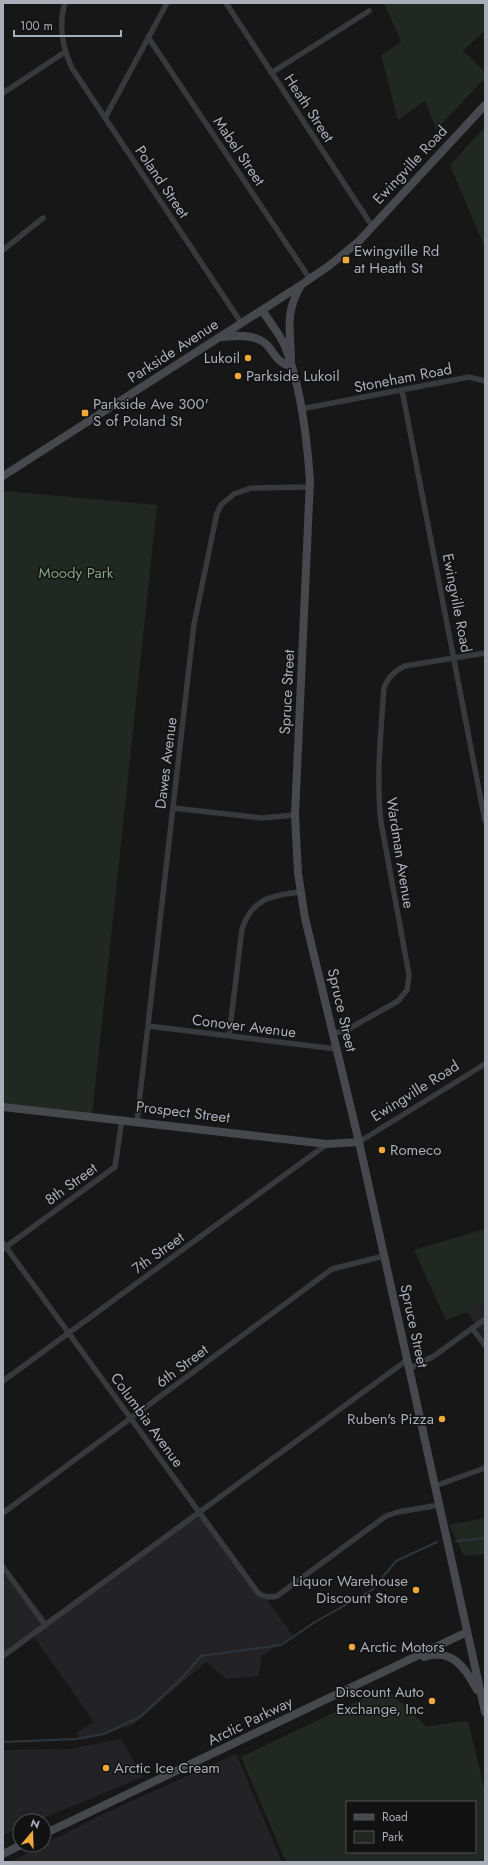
<svg xmlns="http://www.w3.org/2000/svg" width="488" height="1865" font-family="Jost,sans-serif">
  <style>
    .built { fill: #232325 }
    .green { fill: #212821; fill-rule: evenodd }
    .lines { fill: none; stroke-linecap: round; stroke-linejoin: round }
    .stream { stroke: #2d363c; stroke-width: 2 }
    .street { stroke: #38393d; stroke-width: 5.5 }
    .secondary { stroke: #46484d; stroke-width: 8 }
    .poi-dot { fill: #eda93a; stroke: #121213; stroke-width: 1.5 }
    .labels { text-anchor: middle; dominant-baseline: central; stroke-width: 3; stroke-linejoin: round; paint-order: stroke }
    .street-label { font-size: 15px; fill: #a9aeb8; stroke: #121213 }
    .poi-label { font-size: 15px; fill: #a9aeb8; stroke: #121213; text-anchor: start }
    .park-label { font-size: 15px; fill: #81a281; stroke: #121213 }
  </style>
  <rect width="100%" height="100%" fill="#171718"/>
  <path class="built" d="M485 1300V1339L467 1312Z
    M200 1508 293 1636 261 1656 259 1676 226 1679 206 1662 133 1725 82 1740 76 1733 94 1722 32 1634 3 1655V1578L10 1573 47 1620Z
    M121 1739 143 1777 36 1821H20V1828L3 1835V1750L70 1749Z
    M236 1754 282 1862H10L101 1815Z"/>
  <path class="green" d="M384 3H485V32L484 31 463 51 485 72V78L436 130 425 101 398 120 381 55 401 42Z
    M485 127V248L450 165Z
    M6 491 157 505 92 1116 3 1108V493Z
    M485 1229V1300L467 1312 446 1320 414 1250Z
    M485 1518V1554L464 1556 449 1525Z
    M385 1688 426 1726 468 1721 485 1791V1862H286L241 1757ZM347 1802H475V1852H347Z"/>
  <g class="lines">
    <path class="stream" d="M456 1541 485 1538
      M3 1742 75 1739 104 1734 140 1717 181 1679 201 1656 281 1645 315 1622 372 1590 396 1561 437 1542"/>
    <path class="street" d="M65 3C58 26 62 47 72 68L242 324
      M226 3 372 226
      M148 37 310 279
      M271 73 369 11
      M3 93 65 52
      M105 118 167 3
      M3 250 43 218
      M402 390 485 821
      M301 409 469 377 485 381
      M173 808 262 818 295 815
      M148 1026 337 1049
      M333 1033 345 1031 398 1001 407 990 409 975 381 822C376 777 381 732 384 687 389 677 394 671 405 666L485 653
      M229 1036 242 929C252 899 271 895 301 892
      M137 1121 194 624 217 513 221 505 234 494 251 488 310 487
      M359 1142 485 1064
      M3 1243 258 1593C264 1597 269 1598 277 1596L386 1516 398 1512 439 1505
      M3 1249 115 1167 122 1119
      M472 1328 485 1345
      M409 1369 434 1356 485 1319
      M3 1381 327 1144
      M435 1486 485 1468
      M3 1513 332 1269 384 1256
      M3 1567 45 1625
      M3 1656 407 1360"/>
    <path class="secondary" d="M262 310C269 321 278 332 284 344 300 381 307 439 310 480L295 815 298 873 305 918 359 1142 485 1712
      M223 337C238 335 257 334 268 346 275 355 279 364 291 366 292 334 283 317 300 287
      M3 476 301 285 330 265 359 241 485 105
      M3 1107 327 1144 359 1142
      M424 1657C452 1648 465 1667 477 1690
      M44 1834 467 1632
      M3 1854 21 1845"/>
  </g>
  <g class="poi-dot">
    <rect x="342" y="256" width="8" height="8" rx="2"/>
    <circle cx="248" cy="358" r="4"/>
    <circle cx="238" cy="376" r="4"/>
    <rect x="81" y="409" width="8" height="8" rx="2"/>
    <circle cx="382" cy="1150" r="4"/>
    <circle cx="442" cy="1419" r="4"/>
    <circle cx="416" cy="1590" r="4"/>
    <circle cx="352" cy="1647" r="4"/>
    <circle cx="432" cy="1701" r="4"/>
    <circle cx="106" cy="1768" r="4"/>
  </g>
  <g class="labels">
    <g class="street-label">
      <text transform="translate(309 108) rotate(57)">Heath Street</text>
      <text transform="translate(239 151) rotate(56)">Mabel Street</text>
      <text transform="translate(410 165) rotate(-47)">Ewingville Road</text>
      <text transform="translate(162 182) rotate(56)">Poland Street</text>
      <text transform="translate(173 351) rotate(-33)">Parkside Avenue</text>
      <text transform="translate(403 378) rotate(-11)">Stoneham Road</text>
      <text transform="translate(457 603) rotate(79)">Ewingville Road</text>
      <text transform="translate(287 692) rotate(-87)">Spruce Street</text>
      <text transform="translate(166 763) rotate(-83)">Dawes Avenue</text>
      <text transform="translate(400 853) rotate(81)">Wardman Avenue</text>
      <text transform="translate(342 1010) rotate(77)">Spruce Street</text>
      <text transform="translate(244 1026) rotate(7)">Conover Avenue</text>
      <text transform="translate(415 1091) rotate(-32)">Ewingville Road</text>
      <text transform="translate(183 1112) rotate(7)">Prospect Street</text>
      <text transform="translate(71 1184) rotate(-36)">8th Street</text>
      <text transform="translate(158 1253) rotate(-36)">7th Street</text>
      <text transform="translate(414 1326) rotate(78)">Spruce Street</text>
      <text transform="translate(182 1366) rotate(-37)">6th Street</text>
      <text transform="translate(147 1420) rotate(54)">Columbia Avenue</text>
      <text transform="translate(250 1721) rotate(-26)">Arctic Parkway</text>
    </g>
    <g class="poi-label">
      <text x="354" y="251">Ewingville Rd<tspan x="354" dy="17">at Heath St</tspan></text>
      <text x="240" y="358" text-anchor="end">Lukoil</text>
      <text x="246" y="376">Parkside Lukoil</text>
      <text x="93" y="404">Parkside Ave 300'<tspan x="93" dy="17">S of Poland St</tspan></text>
      <text x="390" y="1150">Romeco</text>
      <text x="434" y="1419" text-anchor="end">Ruben's Pizza</text>
      <text x="408" y="1581" text-anchor="end">Liquor Warehouse<tspan x="408" dy="17">Discount Store</tspan></text>
      <text x="360" y="1647">Arctic Motors</text>
      <text x="424" y="1692" text-anchor="end">Discount Auto<tspan x="424" dy="17">Exchange, Inc</tspan></text>
      <text x="114" y="1768">Arctic Ice Cream</text>
    </g>
    <g class="park-label">
      <text x="76" y="573">Moody Park</text>
    </g>
  </g>
  <rect width="488" height="1865" fill="none" stroke="#a9aeb8" stroke-width="8"/>
  <rect x="346" y="1801" width="130" height="52" fill="#121213" stroke="#4e5055"/>
  <rect x="354" y="1814" width="20" height="6" fill="#46484d" stroke="#4e5055"/>
  <text x="382" y="1821" font-size="12" fill="#a9aeb8">Road</text>
  <rect x="354" y="1831" width="20" height="12" fill="#212821" stroke="#4e5055"/>
  <text x="382" y="1841" font-size="12" fill="#a9aeb8">Park</text>
  <g transform="translate(32 1833) rotate(19)"><circle r="19" fill="#121213" stroke="#4e5055"/>
  <path d="M0-3L7 15L0 10L-7 15Z" fill="#eda93a"/>
  <text y="-6" font-size="11" font-weight="bold" text-anchor="middle" fill="#a9aeb8">N</text>
  </g>
  <path d="M14 30v6h107v-6" fill="none" stroke="#a9aeb8" stroke-width="2"/>
  <text x="20" y="30" font-size="12" fill="#a9aeb8" stroke="#121213" stroke-width="3" paint-order="stroke">100 m</text>
</svg>
